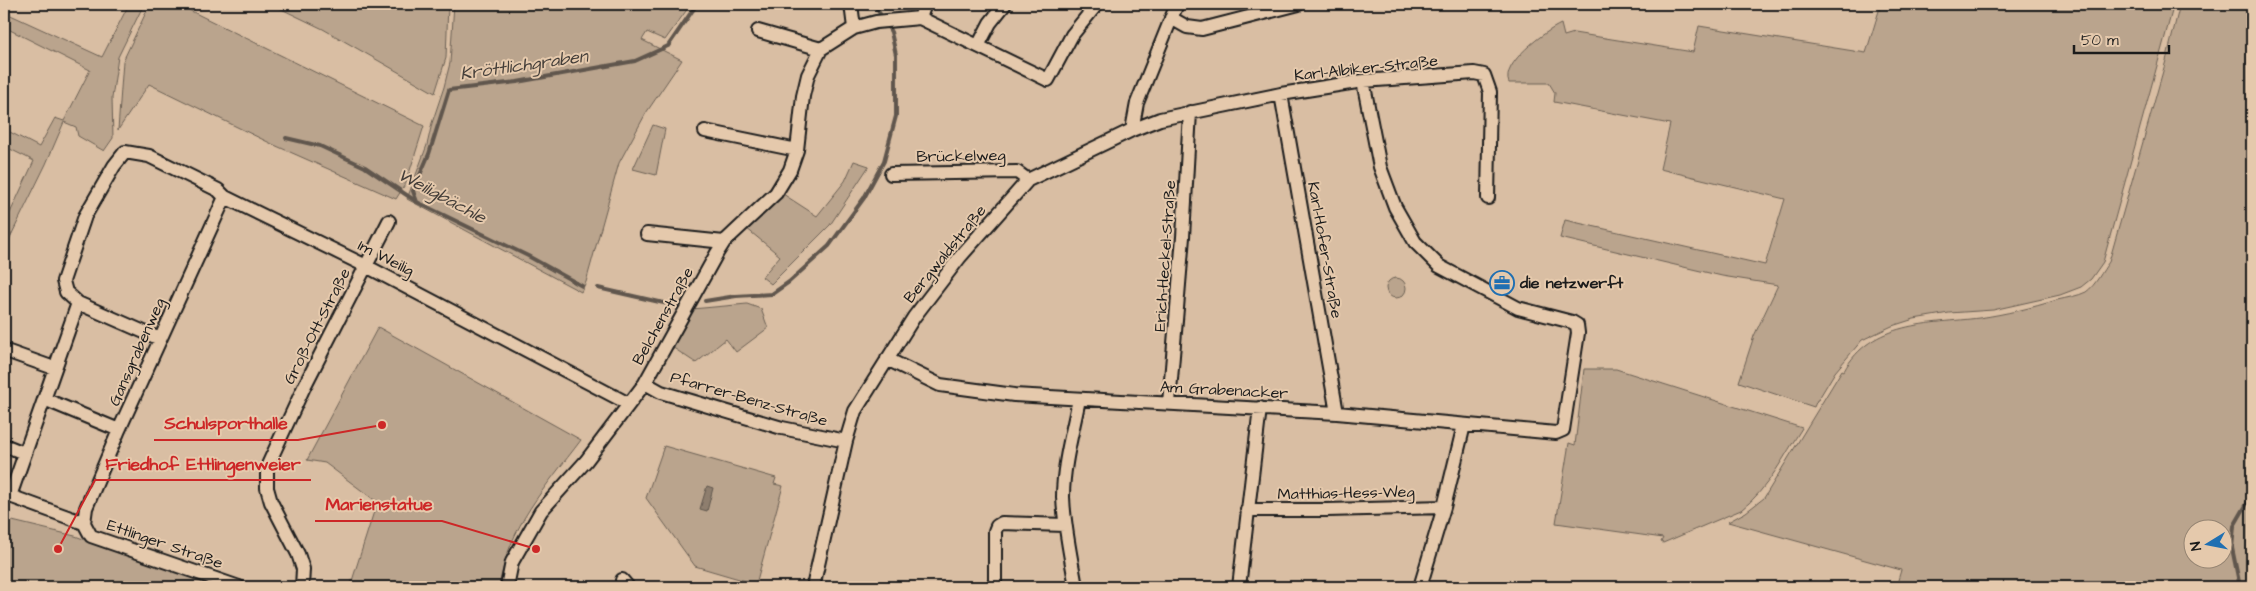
<svg xmlns="http://www.w3.org/2000/svg" width="2256" height="591" font-family="'Architects Daughter',sans-serif">
  <style>
    .green { fill: #baa48d; stroke: #6b6054; fill-rule: evenodd }
    .water { fill: #8e7e6e; stroke: #60574d }
    .lines { fill: none; stroke-linecap: round; stroke-linejoin: round }
    .stream { stroke: #60574d; stroke-width: 4 }
    .minor-casing { stroke: #1c1c1c; stroke-width: 16 }
    .minor { stroke: #e5c9ac; stroke-width: 12 }
    .labels { text-anchor: middle; dominant-baseline: central; stroke-width: 4; stroke-linejoin: round; paint-order: stroke }
    .street-label { font-size: 16px; fill: #1c1c1c; stroke: #e5c9ac }
    .poi-label { font-size: 16px; font-weight: bold; fill: #1c1c1c; stroke: #e5c9ac; text-anchor: start }
    .water-label { font-size: 18px; font-style: italic; fill: #443e39; stroke: #e5c9ac }
    .leader { fill: none; stroke: #cd2727; stroke-width: 2 }
    .callout-dot { fill: #cd2727; stroke: #e5c9ac; stroke-width: 2 }
    .callout-label { font-size: 18px; text-anchor: middle; font-weight: bold; fill: #cd2727; stroke: #e5c9ac; stroke-width: 4; stroke-linejoin: round; paint-order: stroke }
  </style>
  <rect width="100%" height="100%" fill="#d9bea3"/>
  <filter id="ink" filterUnits="userSpaceOnUse"><feTurbulence type="fractalNoise" baseFrequency=".02" numOctaves="2"/><feDisplacementMap in="SourceGraphic" scale="10" xChannelSelector="R" yChannelSelector="G"/><feConvolveMatrix kernelMatrix="1 2 1 2 8 2 1 2 1" color-interpolation-filters="sRGB"/></filter>
  <g filter="url(#ink)">
    <path class="green" d="M129 4H144L118 57 112 98 113 138 104 151 78 136 76 127 64 122 46 164 4 250V226L34 161 4 146V129L39 147 55 118 64 121 90 70 4 27V12L102 57Z
      M150 4H191L189 10 424 126 406 183 396 199 272 144 149 84 118 130 123 61Z
      M271 4H448L446 58 435 93 323 29Z
      M454 4H691L665 40 647 32 642 40 682 60 646 113 619 163 586 282 581 292 407 199 427 145 432 123 444 87 450 63Z
      M1881 4H2174L2103 262 2091 279 2081 287 2060 295 1993 310 1949 313 1914 319 1892 326 1862 340 1835 372 1818 400H1817L1814 407 1739 382 1754 336 1778 285 1722 276 1560 238 1565 220 1765 265 1785 199 1660 169 1670 124 1554 102 1555 93 1549 83H1509C1500 64 1545 31 1561 24L1564 36 1574 33 1693 52 1699 26 1866 53Z
      M2180 4H2252V587H1896L1901 570 1728 522 1746 512 1764 498 1842 370 1844 371C1871 321 1930 324 1979 318 2006 314 2031 308 2057 300 2066 298 2078 296 2086 292 2096 285 2102 271 2109 262L2167 57ZM2194 528H2224V558H2194Z
      M653 125 665 129 656 175 633 169Z
      M854 161 869 166 830 225 771 284 762 277 780 256 746 228 783 194 817 216 845 181Z
      M1386 288a10 10 0 1 1 20 0a10 10 0 1 1-20 0Z
      M747 304 761 309 768 328 736 352 726 339 696 363 669 345 692 309Z
      M378 327 581 440C545 488 509 525 499 587H361L351 584 377 502 325 463 307 460Z
      M1584 369H1616L1802 428C1784 456 1768 489 1741 510L1663 543 1661 542 1663 538 1556 523 1569 443 1575 445Z
      M664 446 776 478 774 484 783 486 756 584 695 566 646 498Z
      M4 519 75 536 219 587H4Z"/>
    <path class="water" d="M707 486 713 488 707 511 700 509Z"/>
    <g class="lines">
      <path class="stream" d="M286 138 320 146 365 167 417 202 528 256 582 286
        M417 202 413 191 429 154 449 90 517 82 635 61 668 46 697 4
        M598 288 677 306
        M705 301 736 296 772 294 789 282 829 246 864 198 884 161 896 116V55L891 32 874 4
        M2240 587 2232 548 2234 526 2252 495"/>
      <defs>
        <path id="minor" d="M851 4 854 28
          M920 18 925 4
          M1171 18 1187 27 1202 29 1299 4
          M758 31 821 49
          M978 46 990 23 1005 4
          M1281 94 1337 413
          M1132 130 1160 119 1281 94 1363 81 1474 73 1484 75 1490 92 1488 198
          M705 131 797 150
          M891 174 1017 172 1028 180
          M647 234 724 242
          M78 303 160 339
          M9 352 54 368
          M887 359 940 385 1014 395 1337 413 1556 433 1563 430 1578 333 1577 325 1572 322 1518 308 1439 266 1415 242 1395 207 1380 167 1363 81
          M645 383 661 392 782 428 846 441
          M44 399 119 430
          M1169 403 1183 237 1190 112
          M4 445 24 453
          M10 496 78 303 66 292 63 281 85 216 114 166 125 152 149 156 218 190 225 197 366 266 629 404
          M4 499 10 496 84 523 91 536 239 587
          M1247 510H1327L1444 507
          M84 523 86 508 119 430 225 197
          M622 580 628 587
          M302 587 303 569 298 554 271 502 267 488V467L304 387 389 221
          M507 587 512 562 541 511 586 461 645 383 717 253 724 242 776 193 790 170 797 150 803 96 808 75 821 49 854 28 876 22 920 18 1048 80 1072 35 1097 4
          M813 587 846 441 855 411 914 317 960 257 1028 180 1132 130 1137 103 1177 4
          M995 587V531L997 526 1002 523 1065 525
          M1076 587C1071 557 1064 527 1063 497 1063 464 1073 431 1079 399
          M1239 587 1260 408
          M1420 587 1444 507 1464 425"/>
      </defs>
      <use href="#minor" class="minor-casing"/>
      <use href="#minor" class="minor"/>
    </g>
  </g>
  <defs>
    <symbol id="office-ring" viewBox="-11 -11 22 22"><circle r="9.5" fill="#e5c9ac" stroke="#1f6fb2" stroke-width="1.5"/><path d="M-6-3h4V-5.5h4V-3h4V5H-6ZM-1-4.5V-3h2v-1.5ZM-6 0V1H6V0Z" fill="#1f6fb2"/></symbol>
  </defs>
  <g fill-rule="evenodd">
    <use href="#office-ring" x="1488" y="269" width="28" height="28"/>
  </g>
  <g class="labels">
    <g class="street-label">
      <text transform="translate(1366 68) rotate(-6)">Karl-Albiker-Straße</text>
      <text transform="translate(961 156) rotate(-1)">Brückelweg</text>
      <text transform="translate(1325 250) rotate(80)">Karl-Hofer-Straße</text>
      <text transform="translate(945 254) rotate(-51)">Bergwaldstraße</text>
      <text transform="translate(1165 256) rotate(-86)">Erich-Heckel-Straße</text>
      <text transform="translate(386 258) rotate(27)">Im Weilig</text>
      <text transform="translate(663 316) rotate(-61)">Belchenstraße</text>
      <text transform="translate(317 326) rotate(-63)">Groß-Ott-Straße</text>
      <text transform="translate(137 352) rotate(-66)">Gansgrabenweg</text>
      <text transform="translate(1224 390) rotate(3)">Am Grabenacker</text>
      <text transform="translate(749 399) rotate(16)">Pfarrer-Benz-Straße</text>
      <text transform="translate(1346 493) rotate(-1)">Matthias-Hess-Weg</text>
      <text transform="translate(165 544) rotate(19)">Ettlinger Straße</text>
    </g>
    <g class="poi-label">
      <text x="1520" y="283">die netzwerft</text>
    </g>
    <g class="water-label">
      <text transform="translate(524 65) rotate(-8)">Kröttlichgraben</text>
      <text transform="translate(442 196) rotate(28)">Weiligbächle</text>
    </g>
  </g>
  <path class="leader" d="M382 425L298 440H154M58 549L95 480H311M536 549L442 521H315"/>
  <g class="callout-dot">
    <circle cx="382" cy="425" r="5"/>
    <circle cx="58" cy="549" r="5"/>
    <circle cx="536" cy="549" r="5"/>
  </g>
  <g class="callout-label">
    <text x="226" y="429">Schulsporthalle</text>
    <text x="203" y="470">Friedhof Ettlingenweier</text>
    <text x="379" y="510">Marienstatue</text>
  </g>
  <rect width="2256" height="591" fill="none" stroke="#e5c9ac" stroke-width="20"/>
  <rect x="10" y="10" width="2236" height="571" fill="none" stroke="#1c1c1c" stroke-width="2" filter="url(#ink)"/>
  <g transform="translate(2208 544) rotate(260)"><circle r="24" fill="#e5c9ac" stroke="#958472"/>
  <path d="M0-4L9 19L0 12L-9 19Z" fill="#1f6fb2"/>
  <text y="-8" font-size="14" font-weight="bold" text-anchor="middle" fill="#1c1c1c">N</text>
  </g>
  <path d="M2074 45v8h95v-8" fill="none" stroke="#1c1c1c" stroke-width="2.5"/>
  <text x="2081" y="45" font-size="15" fill="#1c1c1c" stroke="#e5c9ac" stroke-width="4" paint-order="stroke">50 m</text>
</svg>
